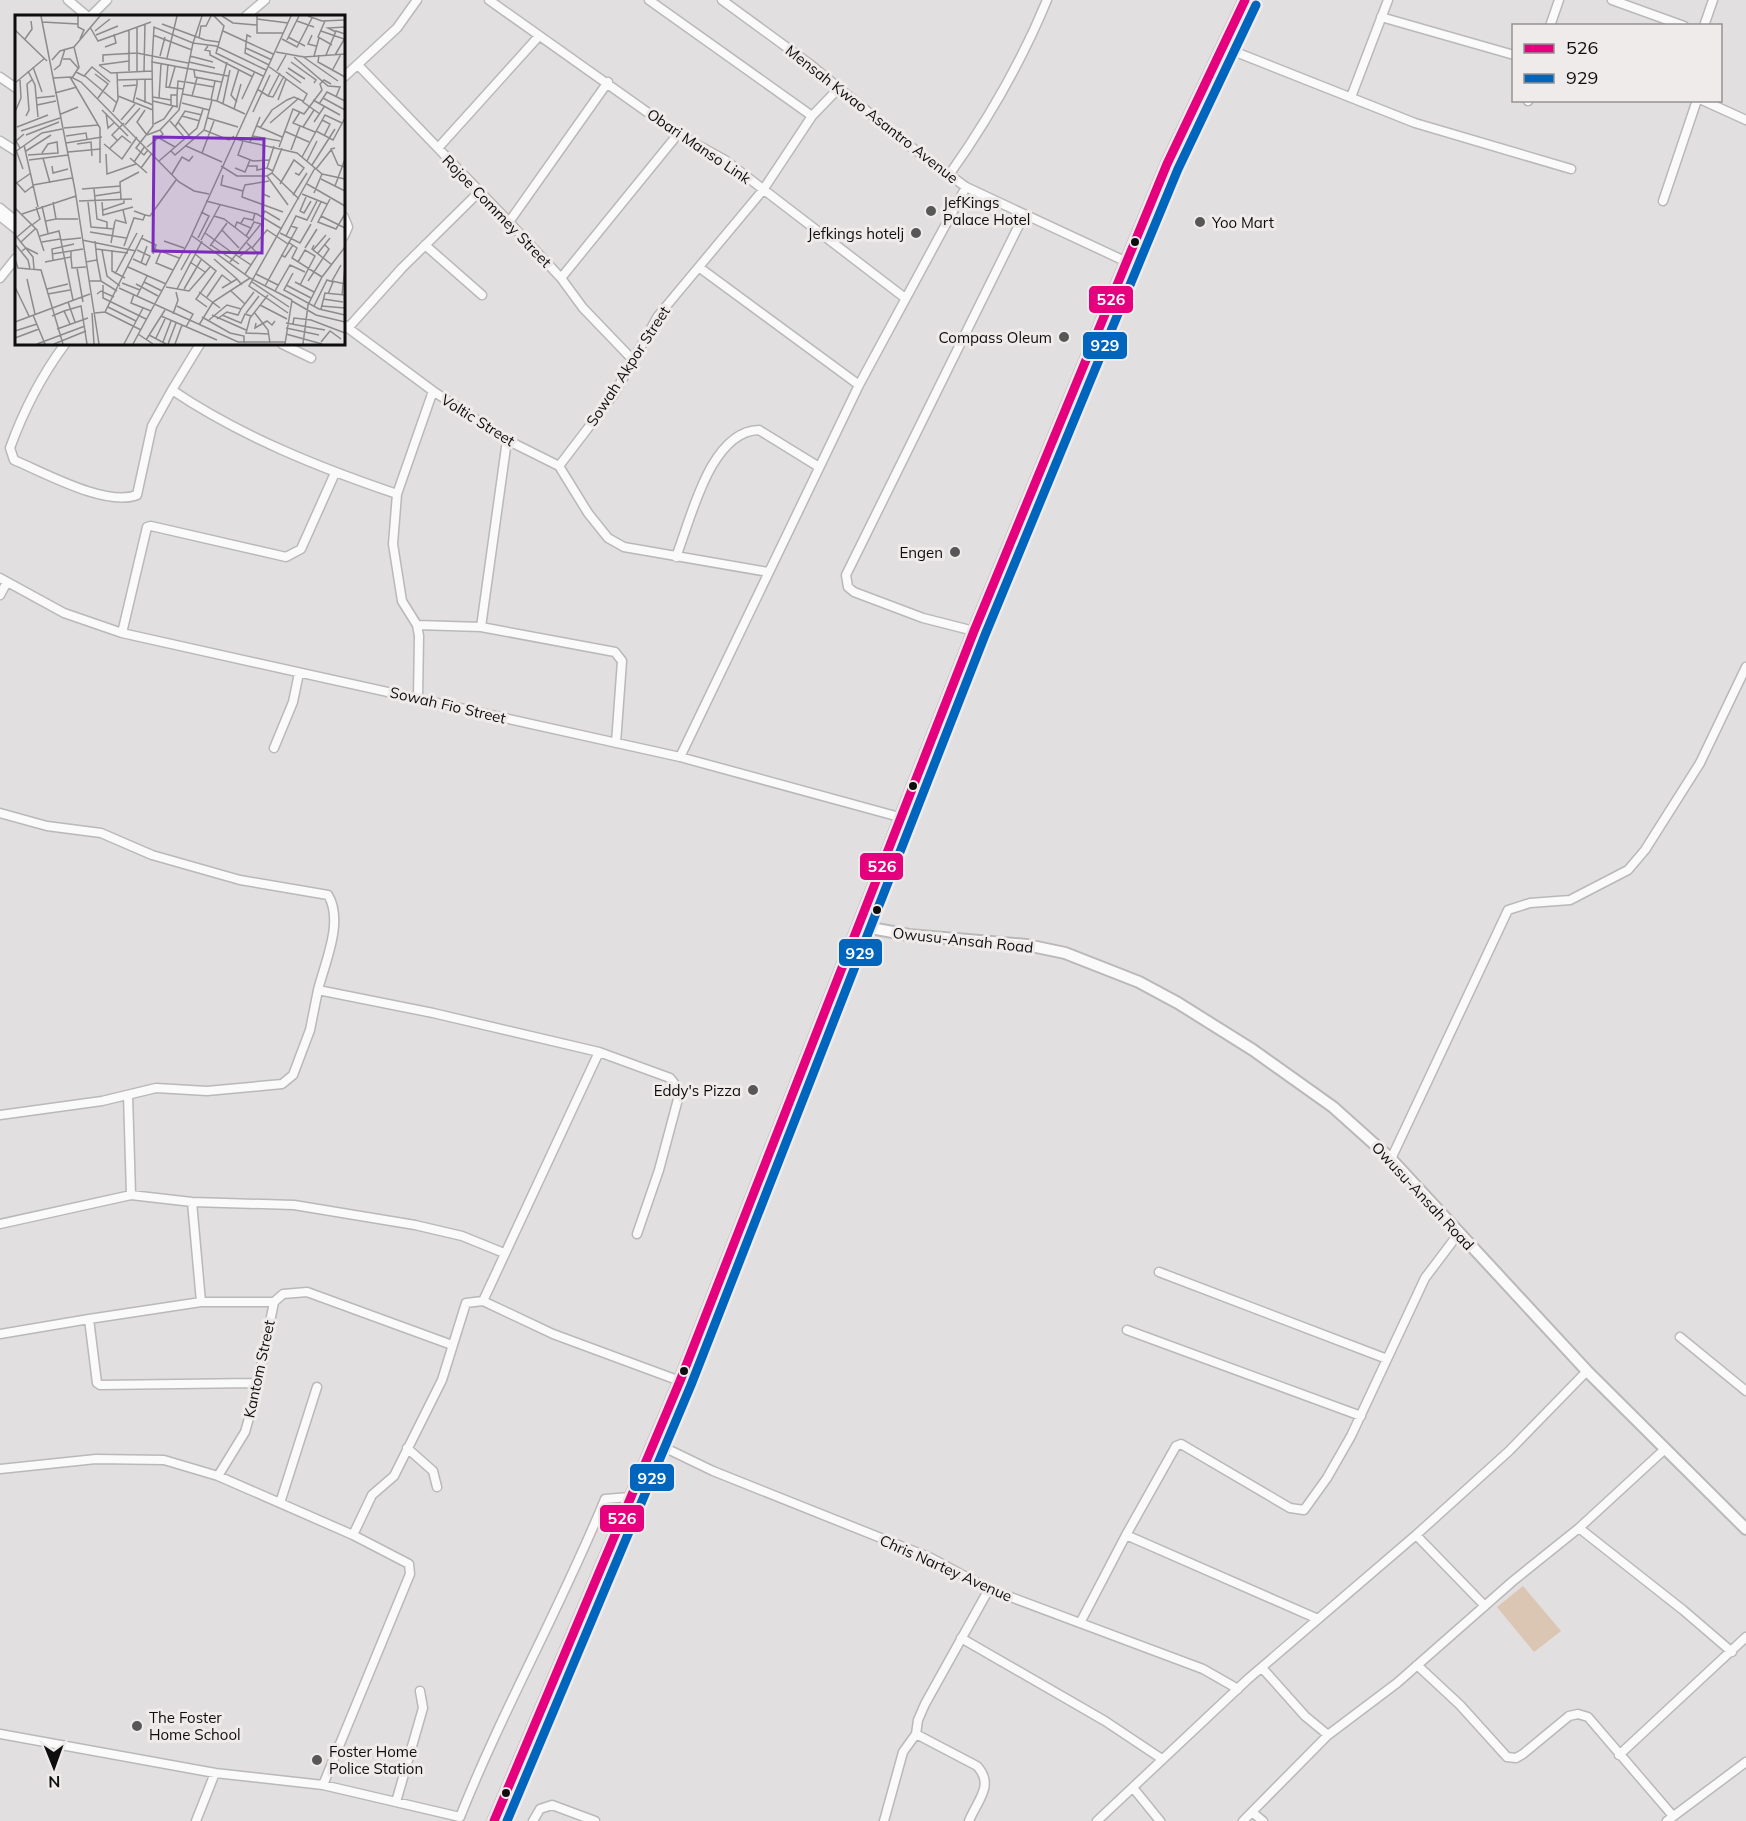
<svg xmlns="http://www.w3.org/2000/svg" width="1746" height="1821" font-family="Mulish,sans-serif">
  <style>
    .green { fill: #dac6b2 }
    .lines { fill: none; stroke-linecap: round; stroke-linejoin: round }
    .street-casing { stroke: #bab8b8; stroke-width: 11 }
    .secondary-casing { stroke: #bab8b8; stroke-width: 14 }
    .primary-casing { stroke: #bab8b8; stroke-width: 15 }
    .street { stroke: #fafafa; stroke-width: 8 }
    .secondary { stroke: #fafafa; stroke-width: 10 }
    .primary { stroke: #fafafa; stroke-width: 12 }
    .bus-1-casing { stroke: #f0ebeb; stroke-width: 14 }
    .bus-2-casing { stroke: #f0ebeb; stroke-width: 14 }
    .bus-1 { stroke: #e5007d; stroke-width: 9 }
    .bus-2 { stroke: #0065bd; stroke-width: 9 }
    .poi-dot { fill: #585757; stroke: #f0ebeb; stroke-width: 2 }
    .bus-dot { fill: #0f0e0e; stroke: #f0ebeb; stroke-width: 2 }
    .labels { text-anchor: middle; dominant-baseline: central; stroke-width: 6; stroke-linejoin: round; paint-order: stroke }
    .street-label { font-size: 15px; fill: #0f0e0e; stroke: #f0ebeb }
    .poi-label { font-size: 15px; fill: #0f0e0e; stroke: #f0ebeb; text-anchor: start }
    .inset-road { fill: none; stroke: #8d8b8b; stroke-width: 1.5 }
    .view { fill: #7b2cbf; fill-opacity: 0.15; stroke: #7b2cbf; stroke-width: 3 }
    .inset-edge { fill: none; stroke: #0f0e0e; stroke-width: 3 }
    .line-badge { stroke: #f0ebeb; stroke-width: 2 }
    .badge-label { font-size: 16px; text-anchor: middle; font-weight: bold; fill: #fff }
  </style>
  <rect width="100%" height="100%" fill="#e1dfdf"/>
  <path class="green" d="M1523 1586 1561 1631 1534 1652 1497 1607Z"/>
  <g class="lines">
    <defs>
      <path id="street" d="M68 0 87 16
        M489 0 678 134 725 160 905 298
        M649 0 812 116
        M722 0 811 65 907 144 966 187 1127 262
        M1612 0 1684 26
        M91 16 107 0
        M246 16 265 0
        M1381 17 1514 55
        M1550 26 1559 0
        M1704 26 1713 0
        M1223 47 1415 123 1571 169
        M359 66 509 222 561 278 583 308 632 359
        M0 77 16 88
        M344 77 397 28 417 0
        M1351 97 1388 0
        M1702 100 1746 120
        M1528 101 1529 100
        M0 141 16 151
        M438 148 539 36
        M949 175C988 120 1021 63 1047 0
        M1663 201 1697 100
        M0 208 16 221
        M0 216 16 229
        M344 217 348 227 344 236
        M509 222 608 82
        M425 245 482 295
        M700 268 859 385
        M0 278 16 258
        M561 278 678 134
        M344 325 433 391 507 440 559 466 588 513 608 538 624 547 768 572
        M348 328 402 268 478 193
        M65 344C42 375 23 412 10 448L14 460C45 473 106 507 137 495L152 426 172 390
        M200 344 172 390C240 436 320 468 397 494L433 391
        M282 344 311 358
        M559 466 614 394 658 316 763 190 812 116 839 88
        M397 494 393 544 402 601 417 625 419 636 418 698
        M676 557C691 519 710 431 759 430L819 467
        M0 578 64 613 122 633 680 757 903 818
        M0 595 7 582
        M417 625 481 627 615 652 622 661 616 743
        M481 627 507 440
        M974 631 923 618 854 592 848 587 846 575 1024 215
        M122 633 147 527 151 526 286 557 301 549 335 473
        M274 748 293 702 299 673
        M680 757 859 385 966 187
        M0 813 47 826 101 833 152 855 240 880 328 895C344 921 325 962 318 990
        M599 1052 483 1301 553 1334 680 1381
        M128 1095 131 1195
        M0 1115 102 1101 156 1088 207 1091 282 1084 293 1075 310 1030 318 990 433 1013 599 1052 670 1078 677 1087 678 1099 659 1170 637 1234
        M1391 1159 1508 910 1530 903 1570 900 1628 870 1645 850 1700 763 1746 667
        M192 1202 201 1302H274
        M0 1224 131 1195 192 1202 294 1205 415 1225 462 1236 504 1253
        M1159 1272 1387 1359
        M89 1319 201 1302
        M1127 1330 1361 1416
        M0 1334 89 1319 97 1383 100 1385 258 1383
        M1680 1337 1746 1391
        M655 1443 713 1471 931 1558 989 1589 1203 1669 1238 1689
        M407 1448 433 1471 437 1487
        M0 1469 96 1459 164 1460 218 1476 353 1535 409 1564 410 1574 323 1785
        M218 1476 245 1432 255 1397 274 1302 283 1294 307 1292 452 1345
        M280 1503 317 1387
        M1579 1528 1683 1610 1732 1652
        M353 1535 372 1495 394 1476 442 1380 466 1303 483 1301
        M1126 1535 1176 1446 1181 1444 1290 1508 1304 1510 1327 1478 1351 1436 1425 1278 1459 1233
        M1416 1535 1509 1451 1587 1371
        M1080 1623 1126 1535 1318 1619
        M961 1638 1105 1721 1162 1759
        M1417 1665 1460 1705 1507 1757 1516 1758 1523 1754 1569 1716 1578 1714 1588 1717 1673 1816
        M1263 1669 1305 1716 1328 1735
        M0 1734 215 1773 323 1785 460 1817C503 1709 561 1607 605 1499L630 1497
        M916 1734 977 1766C995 1785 977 1801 969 1821
        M1619 1755 1746 1637
        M1134 1789 1160 1821
        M396 1802 423 1708 420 1691
        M1253 1813 1263 1821
        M196 1821 215 1773
        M533 1821 540 1809 552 1805 595 1821
        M884 1821 903 1752 916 1734 918 1720 925 1704 989 1589
        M1097 1821 1248 1679 1416 1535 1485 1606
        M1243 1821 1328 1735 1397 1683 1513 1581 1579 1528 1665 1449
        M1667 1821 1746 1762"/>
      <path id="secondary" d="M860 926 909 935 1027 945 1065 953 1139 982 1178 1003 1253 1050 1333 1107 1391 1159 1587 1371 1746 1529"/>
      <path id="primary" d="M494 1821 680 1381 974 631 1167 164 1245 0"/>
    </defs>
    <use href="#street" class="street-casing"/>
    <use href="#secondary" class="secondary-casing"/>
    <use href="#primary" class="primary-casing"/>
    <use href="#street" class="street"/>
    <use href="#secondary" class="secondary"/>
    <use href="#primary" class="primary"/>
    <defs>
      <path id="bus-1" d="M494 1821 680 1381 974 631 1167 164 1245 0"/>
      <path id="bus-2" d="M507 1821 691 1385 985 635 1178 169 1256 5"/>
    </defs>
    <use href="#bus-1" class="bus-1-casing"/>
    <use href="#bus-2" class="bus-2-casing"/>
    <use href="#bus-1" class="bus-1"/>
    <use href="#bus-2" class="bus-2"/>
  </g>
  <g class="poi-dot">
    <circle cx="931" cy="211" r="6"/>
    <circle cx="1200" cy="222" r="6"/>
    <circle cx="916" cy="233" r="6"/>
    <circle cx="1064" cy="337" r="6"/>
    <circle cx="955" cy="552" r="6"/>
    <circle cx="753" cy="1090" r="6"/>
    <circle cx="137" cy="1726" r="6"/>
    <circle cx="317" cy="1760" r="6"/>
  </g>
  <g class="bus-dot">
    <circle cx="1135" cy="242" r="5"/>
    <circle cx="913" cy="786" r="5"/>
    <circle cx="877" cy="910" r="5"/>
    <circle cx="684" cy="1371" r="5"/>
    <circle cx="506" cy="1793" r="5"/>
  </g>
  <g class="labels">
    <g class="street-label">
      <text transform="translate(872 114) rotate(38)">Mensah Kwao Asantro Avenue</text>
      <text transform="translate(699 146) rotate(34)">Obari Manso Link</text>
      <text transform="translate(497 211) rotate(46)">Rojoe Commey Street</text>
      <text transform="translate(628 366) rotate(-57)">Sowah Akpor Street</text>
      <text transform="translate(478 420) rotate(32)">Voltic Street</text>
      <text transform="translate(448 705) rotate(13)">Sowah Fio Street</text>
      <text transform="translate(963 940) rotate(6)">Owusu-Ansah Road</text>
      <text transform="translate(1423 1196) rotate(47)">Owusu-Ansah Road</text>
      <text transform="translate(259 1369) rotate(-78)">Kantom Street</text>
      <text transform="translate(946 1568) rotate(24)">Chris Nartey Avenue</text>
    </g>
    <g class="poi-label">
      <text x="943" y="202">JefKings<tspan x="943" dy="17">Palace Hotel</tspan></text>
      <text x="1212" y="222">Yoo Mart</text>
      <text x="904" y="233" text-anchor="end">Jefkings hotelj</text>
      <text x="1052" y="337" text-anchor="end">Compass Oleum</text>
      <text x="943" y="552" text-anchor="end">Engen</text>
      <text x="741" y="1090" text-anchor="end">Eddy's Pizza</text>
      <text x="149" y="1717">The Foster<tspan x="149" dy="17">Home School</tspan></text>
      <text x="329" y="1751">Foster Home<tspan x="329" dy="17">Police Station</tspan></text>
    </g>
  </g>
  <g transform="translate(15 15)">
    <rect width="330" height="330" fill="#e1dfdf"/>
    <path class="inset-road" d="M26 1 60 175 84 329M63 1V12L69 15 65 24M199 1 209 11 201 38 248 61M207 1 218 8 242 10M242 1V18H268M293 1 307 6 330 5M242 4 273 8M282 6 299 12M310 6 303 22 317 30M27 7 63 9M147 9 190 25 204 27M75 12 83 26 114 15M0 15 32 46M80 16 95 4M208 16 258 39M306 16 329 24M321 17 313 13 330 12M81 20 103 11M138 20 177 35M297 20 293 29 301 31M236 22 232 20 230 38 254 50M273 22 290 31M184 23 186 11H191L196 1M10 24 17 14 16 6M267 24 282 32 297 3M272 25 284 1M193 31 190 35 195 36V40L238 62M59 32 85 1M90 32 101 28 99 19M231 33 257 45M261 37 289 42 330 39M304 40 303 47 330 62M311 40 321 16 330 19M320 40 330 23M145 41 150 22M175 41 198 47M287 41 323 66M299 41 304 23M279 42 313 71 325 72 321 82M152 43 162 1M48 44H55L64 54M37 45 45 36 59 32 64 52 57 63M88 47V40L122 38 173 48M137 47 139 12 178 28 187 1M174 47 200 53M276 47 301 65 299 68M153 49 151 72 169 74M84 50 96 58 137 56M84 50 114 46M253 51 292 79 288 87 305 99M18 52 27 77M273 53 290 64M39 55 45 50 50 34M179 55 180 62 206 67M13 56 20 70 23 102M114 56V15L136 7M122 56V12M129 56 130 9M262 56 271 40M317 56 326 39M61 57 69 61 77 52 95 67M271 57 286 68M80 59 93 69 83 83M70 61 102 88M55 62 85 113V148M38 63 56 62 66 67 164 167 179 176 194 179M102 65 138 64M171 67 199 72M0 68 30 43M108 71 122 70V65M154 73 160 52M242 74 253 81 265 58M40 78 62 72M168 79 202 86 230 99M162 80 163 66 170 67M103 81 138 95M177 81 182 63M253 81 258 82 269 61M138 82 156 85M21 83 40 81M121 83 138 90M144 83 146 49M308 83 330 95M227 84 240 56M196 85 200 66M263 85 271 64M298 85 325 100M138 86 163 92M202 86 212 47M222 87 216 80 224 54M118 88 122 70M130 88V64M167 88 194 95M208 88 215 55M304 89 312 77 330 86M22 90 41 86M156 90V80H162V92M219 94 226 69M87 95 113 121M130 95 122 107 132 120M0 97 6 83 5 65M98 97 103 84 102 57M238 97 255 60M285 97 278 108 300 117M91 98 93 113 100 107M46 99 63 92M11 101 14 95 12 69 18 64M167 101 185 106M193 103 223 112M106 105 120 89M307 105 315 109 309 121M155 106 170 123M163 107 178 125M299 107 309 92M255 108 284 83M139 109 149 104 158 91M110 110 125 93M242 111 267 122M2 112 33 100M160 112 170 96 187 100M288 112 299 95M49 113 83 110M245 113 257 95 272 85 279 82 288 86M189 115 214 125 219 121M6 116 45 103M269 116 294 127M301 116 318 125 330 103M11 120 44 107M132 120 145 115 164 95 178 28 201 31 251 55M51 121 71 118 72 124M238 121 265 126M144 123 160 132M220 124 282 138 307 159 299 178M103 126 97 120 109 108M228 126 223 140 238 146 254 145M235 127 245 102M51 128 87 122M62 129 76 127 77 141M89 129 107 144 122 122M9 130 23 192M171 131 207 147M132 132 148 119 145 115M264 132 278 94 289 99 307 75 305 69 309 65 316 69M5 133 1 126 9 119M95 133 107 121 116 128M320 133 316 134 323 150 330 152M1 135 8 154M133 135 129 140 121 133 138 111 137 47 213 61M276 135 285 111M11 136 36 120M156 136 160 140 189 115 197 85M0 137 27 118 47 114M53 137 86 134M187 138 199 106M91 139 92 159 121 149M13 140 43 138 42 127 33 129 27 138M287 142 310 100 327 108M28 143 35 168M115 143 132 158M14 145 53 140M144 146 182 113 188 94M292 146 302 126M119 147 130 131M297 150 320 114M37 151 38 158 53 154M206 151 222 161H252L257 158 267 133M232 151H242V155L252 153M126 153 137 138M220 153 230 157 235 145M301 154 316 135M258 156 252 153 259 131M257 158 284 184M157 159 167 142 174 146 178 141M307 159 330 164M208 160 206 170 228 176 230 170 254 166M252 161 273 190M306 164 330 176M0 166 10 177 18 171M248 168V179L255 182M0 169 16 158M265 169 279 145 289 153 284 160 280 158M292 169 330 191M18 170 57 163M320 171 330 144M67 174 106 171M79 174 82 204 92 207V213M228 176 227 182 268 197M287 179 312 189M278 180 292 158M79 181 106 177M291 182 285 196 289 198 296 186M106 184 105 167 124 157M315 184 303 207 321 214 330 199M64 186 117 184M191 186 242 199 267 214M73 187 76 212 99 214M87 187 88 200 118 192M27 191 33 218M0 193 22 215 29 236M88 195 109 188V184M7 199 61 181M130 200 135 201 161 165M199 201 209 204 235 224M247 201 250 196 265 205M306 201 330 213M41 204H63M100 205 111 208 108 195M31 206 41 204 38 187M296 207 306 187M226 208 229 203 238 205 240 198M17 210 25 204 21 192M220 212 222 207 236 213 231 221M207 215 224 233M75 217 111 223M190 218 219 239M265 218 285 228 296 209M0 220 18 242 19 254M176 220 235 263 277 285M25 221 44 216 58 285M271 221 281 201 292 205 302 186M2 222 16 210M126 223 141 230 138 239M183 223 194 201 186 197M46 225 66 223M67 225 121 236M186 225 205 190M149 226 169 233M6 227 20 214M27 227 45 224M273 227 282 233 277 243 307 262M96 228 100 206M232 228 243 239 236 250M0 229 13 245 15 254M196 230 224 249M299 230 297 234 317 250M109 231 119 203 128 205 130 200 119 196M195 231 212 208M237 233 252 215 273 229M290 233 302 214M81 234 113 238M140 234 164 243M87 235 92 261 105 271M97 235V256L110 263M298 235 311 220M7 236 11 233 23 239M146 236 141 248 158 255M303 238 315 223M37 239 68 234M180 239 201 256 181 284 192 292M220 239 224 242 236 232M266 240 270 242 278 230M56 242 57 253 71 252M224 242 236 250 230 259M0 244 3 253 26 255 48 329M118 244 131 250 135 241 122 235M199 244 222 264M82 245 86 266M38 246 37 234 59 229M30 247 56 242V236M71 247 82 245 80 226M175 247 190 257M215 247 246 209 239 207 236 213M283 247 290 235 300 241 285 270M126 248 132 231M326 250 317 266 330 269M113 252 151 269M62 253 68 287M166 255 176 237M278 258 269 275 304 294 330 300M100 259 122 218M241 259 263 270M12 264 20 299M75 266H86L102 276M293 266 314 234 310 230M129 267 147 276M237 267 274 292M280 267 299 277M107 268 125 275M121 269 143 281M88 270V283L131 304M271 270 296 283M250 271 282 213 276 211M0 272 14 301M151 272 174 276 195 252M104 273 223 327H270M207 273 222 264 227 270M32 274 53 269M162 274 187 226M169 274 186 245M216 276 230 289M260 276 275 250 290 257M184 277 205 293M33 279 55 275M82 279 86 276 99 282M119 279 116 288 136 296M253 280 235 303 231 318 254 319M327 280 330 252M122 281 132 261M192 282 207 260 216 267M308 284 328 287M277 286 301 300 330 307M53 287 60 307M245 290 272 304M162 291 178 299 171 312M299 291 312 265 318 267 313 279M306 291 330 293M93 292 121 306M306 294 310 278 330 280M49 296 66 291 72 329M90 297 126 315M239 297 253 315 255 328M77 298 79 329M80 298 90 297 128 220M231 298 244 281M273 298 234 271 300 153M158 299 163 285 161 277M18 300 30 329M197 300 231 315M207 300 226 308 230 299 236 301M37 301 49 296 55 309M146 301 202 325M187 302 215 318 229 321V328M202 304 212 297 223 300 226 294M194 305 212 290 226 294 239 277M0 307 75 279M241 308 240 313 252 306 257 310 260 306M271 308 310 315M278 309 279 303 296 305 330 318M184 310 198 287 235 263M271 313 304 320M42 314 73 303M0 316 22 309M123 319 138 329M271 319 307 329M134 320 151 329M0 323 24 314M141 323 150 304M131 325 150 295M148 327 156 306M306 327 315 316 326 324M22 329 70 311M39 329 71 316M109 329 128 293M118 329 174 226 276 1M153 329 161 308M160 329 167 310M270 329 277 285M288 329 293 290 307 262 330 232"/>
    <path class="view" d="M139 122 249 124 247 238 138 236Z"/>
    <rect width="330" height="330" class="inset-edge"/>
  </g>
  <g class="line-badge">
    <rect x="1088" y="285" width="46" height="29" rx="6" fill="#e5007d"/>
    <rect x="1082" y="331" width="46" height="29" rx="6" fill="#0065bd"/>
    <rect x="859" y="852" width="45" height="29" rx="6" fill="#e5007d"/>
    <rect x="838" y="938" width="45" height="29" rx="6" fill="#0065bd"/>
    <rect x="629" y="1463" width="46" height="29" rx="6" fill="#0065bd"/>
    <rect x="599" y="1504" width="46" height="29" rx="6" fill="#e5007d"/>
  </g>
  <g class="badge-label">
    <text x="1111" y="305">526</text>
    <text x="1105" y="351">929</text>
    <text x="882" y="872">526</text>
    <text x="860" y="959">929</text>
    <text x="652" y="1484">929</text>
    <text x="622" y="1524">526</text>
  </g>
  <rect x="1512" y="24" width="210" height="78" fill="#f0ebeb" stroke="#969393" stroke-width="1.5"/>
  <rect x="1524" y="44" width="30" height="9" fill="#e5007d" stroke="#969393" stroke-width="1.5"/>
  <text x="1566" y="54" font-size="18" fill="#0f0e0e">526</text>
  <rect x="1524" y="74" width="30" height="9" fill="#0065bd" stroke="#969393" stroke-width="1.5"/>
  <text x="1566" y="84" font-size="18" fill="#0f0e0e">929</text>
  <g transform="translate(54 1767) rotate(179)" stroke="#f0ebeb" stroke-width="4.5" paint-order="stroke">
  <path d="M0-4.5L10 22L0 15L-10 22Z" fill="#0f0e0e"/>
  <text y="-9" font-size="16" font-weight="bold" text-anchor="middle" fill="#0f0e0e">N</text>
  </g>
</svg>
